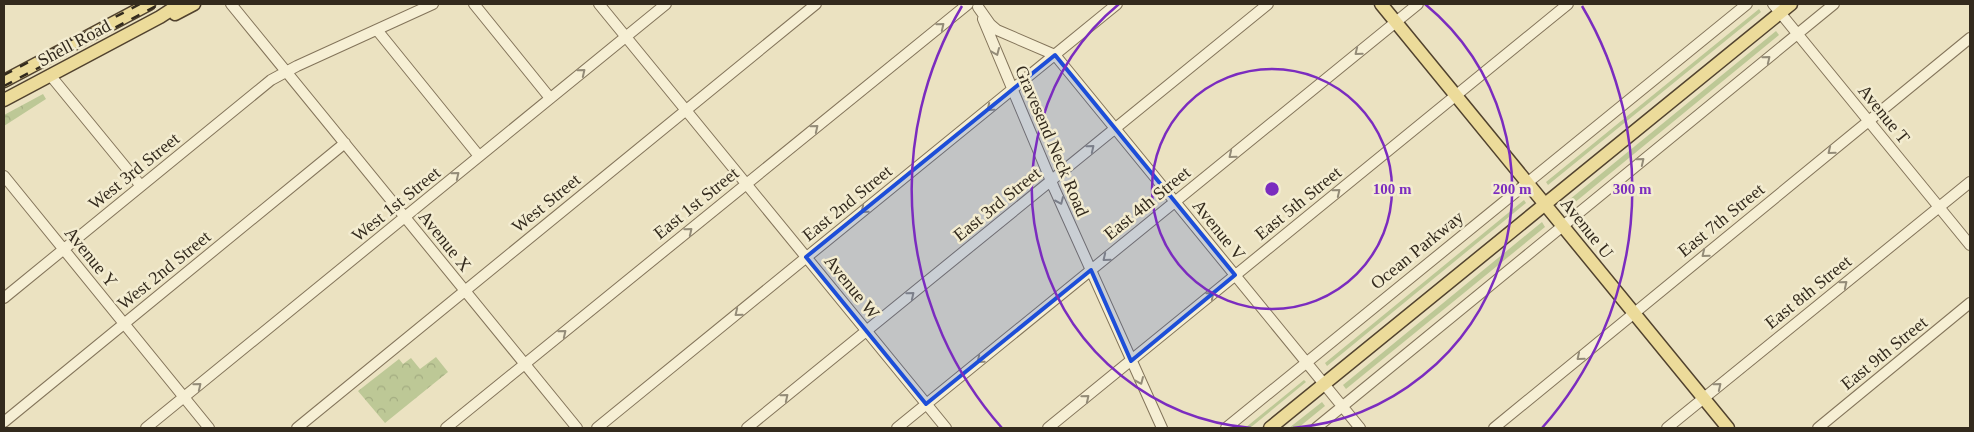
<svg xmlns="http://www.w3.org/2000/svg" width="1974" height="432" font-family="'Times New Roman',serif">
  <style>
    .green { fill: #bdc896 }
    .forest { fill: url(#forest-crowns) }
    .lines { fill: none; stroke-linecap: round; stroke-linejoin: round }
    .minor-casing { stroke: #83745a; stroke-width: 12 }
    .major-casing { stroke: #51422e; stroke-width: 15 }
    .minor { stroke: #f6efd4; stroke-width: 10 }
    .major { stroke: #ecdb9a; stroke-width: 12 }
    .rail { stroke: #332a1d; stroke-width: 2.5; stroke-dasharray: 9 9; stroke-linecap: butt }
    .oneway { stroke: #948c78 }
    .marked { fill: #1d4ed8; fill-opacity: 0.2; stroke: #1d4ed8; stroke-width: 4; stroke-linejoin: round }
    .ring { fill: none; stroke: #7b2cbf; stroke-width: 2.5 }
    .labels { text-anchor: middle; dominant-baseline: central; stroke-width: 5; stroke-linejoin: round; paint-order: stroke }
    .street-label { font-size: 18px; fill: #332a1d; stroke: #f3ecd0 }
    .centre { fill: #7b2cbf; stroke: #f3ecd0; stroke-width: 2.5 }
    .ring-label { font-size: 15px; text-anchor: middle; font-weight: bold; fill: #7b2cbf; stroke: #f3ecd0; stroke-width: 5; stroke-linejoin: round; paint-order: stroke }
  </style>
  <defs>
    <pattern id="forest-crowns" width="20" height="18" patternUnits="userSpaceOnUse" patternTransform="scale(1.25)"><rect width="20" height="18" fill="#bdc896"/><path d="M2 6a3 3 0 1 1 6 0M12 15a3 3 0 1 1 6 0" fill="none" stroke="#a3ac81"/></pattern>
  </defs>
  <rect width="100%" height="100%" fill="#ebe2c1"/>
  <path class="green" d="M1759 9 1761 12 1548 185 1546 182Z
    M1776 31 1779 35 1568 208 1564 204Z
    M1524 200 1526 203 1327 366 1325 363Z
    M1542 222 1545 227 1346 389 1343 385Z
    M1304 380 1306 382 1250 428H1245Z
    M1322 402 1325 406 1298 428H1289Z"/>
  <path class="forest" d="M43 94 46 99 4 126V115Z
    M436 357 448 372 385 423 358 391 399 359 403 364 411 358 420 369Z"/>
  <g class="lines">
    <defs>
      <path id="minor" d="M231 4 577 428
        M474 4 550 98
        M599 4 946 428
        M1773 4 1970 245
        M978 7 990 24 997 30 1055 55 1360 428
        M983 19 1054 188 1162 428
        M377 30 479 156
        M50 75 141 186
        M4 176 209 428
        M4 298 271 80 297 66 433 4
        M4 422 345 143
        M146 428 666 4
        M297 428 816 4
        M446 428 968 4
        M597 428 1117 4
        M747 428 1268 4
        M897 428 1418 4
        M1048 428 1568 4
        M1226 428 1747 4
        M1316 428 1834 4
        M1494 428 1970 38
        M1667 428 1970 182
        M1818 428 1970 303"/>
      <path id="major" d="M1381 4 1728 428
        M175 14 194 4
        M4 81 149 4
        M4 100 160 17 180 4
        M1270 428 1791 4"/>
    </defs>
    <use href="#minor" class="minor-casing"/>
    <use href="#major" class="major-casing"/>
    <use href="#minor" class="minor"/>
    <use href="#major" class="major"/>
    <path class="rail" d="M4 75 140 4
      M4 86 160 4"/>
  </g>
  <defs><path id="oneway-chevron" d="M-2-3.5L2.5 0L-2 3.5" fill="none" stroke-width="1.6" stroke-linecap="round" stroke-linejoin="round" transform="scale(1.25)"/></defs>
  <g class="oneway">
    <use href="#oneway-chevron" transform="translate(941 26) rotate(-39)"/>
    <use href="#oneway-chevron" transform="translate(996 52) rotate(67)"/>
    <use href="#oneway-chevron" transform="translate(1358 52) rotate(141)"/>
    <use href="#oneway-chevron" transform="translate(1767 59) rotate(-39)"/>
    <use href="#oneway-chevron" transform="translate(582 72) rotate(-39)"/>
    <use href="#oneway-chevron" transform="translate(990 108) rotate(141)"/>
    <use href="#oneway-chevron" transform="translate(815 128) rotate(-39)"/>
    <use href="#oneway-chevron" transform="translate(1091 148) rotate(-39)"/>
    <use href="#oneway-chevron" transform="translate(1831 151) rotate(141)"/>
    <use href="#oneway-chevron" transform="translate(1232 155) rotate(141)"/>
    <use href="#oneway-chevron" transform="translate(1641 161) rotate(-39)"/>
    <use href="#oneway-chevron" transform="translate(456 175) rotate(-39)"/>
    <use href="#oneway-chevron" transform="translate(1337 192) rotate(-39)"/>
    <use href="#oneway-chevron" transform="translate(1060 201) rotate(66)"/>
    <use href="#oneway-chevron" transform="translate(864 210) rotate(141)"/>
    <use href="#oneway-chevron" transform="translate(689 231) rotate(-39)"/>
    <use href="#oneway-chevron" transform="translate(1705 254) rotate(141)"/>
    <use href="#oneway-chevron" transform="translate(1106 258) rotate(141)"/>
    <use href="#oneway-chevron" transform="translate(1844 284) rotate(-39)"/>
    <use href="#oneway-chevron" transform="translate(911 295) rotate(-39)"/>
    <use href="#oneway-chevron" transform="translate(1211 295) rotate(-39)"/>
    <use href="#oneway-chevron" transform="translate(738 313) rotate(141)"/>
    <use href="#oneway-chevron" transform="translate(563 333) rotate(-39)"/>
    <use href="#oneway-chevron" transform="translate(1580 357) rotate(140)"/>
    <use href="#oneway-chevron" transform="translate(980 360) rotate(141)"/>
    <use href="#oneway-chevron" transform="translate(1140 381) rotate(66)"/>
    <use href="#oneway-chevron" transform="translate(198 386) rotate(-39)"/>
    <use href="#oneway-chevron" transform="translate(1718 386) rotate(-39)"/>
    <use href="#oneway-chevron" transform="translate(785 397) rotate(-39)"/>
    <use href="#oneway-chevron" transform="translate(1086 398) rotate(-39)"/>
  </g>
  <path class="marked" d="M1055 55 1235 275 1131 361 1091 270 926 404 806 257Z"/>
  <g class="ring">
    <circle cx="1272" cy="189" r="120"/>
    <path d="M1251 428A240 240 0 0 1 1119 4M1425 4A240 240 0 0 1 1293 428"/>
    <path d="M1002 428A360 360 0 0 1 962 6M1582 6A360 360 0 0 1 1542 428"/>
  </g>
  <g class="labels">
    <g class="street-label">
      <text transform="translate(74 43) rotate(-28)">Shell Road</text>
      <text transform="translate(1884 114) rotate(51)">Avenue T</text>
      <text transform="translate(1052 141) rotate(67)">Gravesend Neck Road</text>
      <text transform="translate(134 171) rotate(-39)">West 3rd Street</text>
      <text transform="translate(546 203) rotate(-39)">West Street</text>
      <text transform="translate(696 203) rotate(-39)">East 1st Street</text>
      <text transform="translate(847 203) rotate(-39)">East 2nd Street</text>
      <text transform="translate(1147 203) rotate(-39)">East 4th Street</text>
      <text transform="translate(1298 203) rotate(-39)">East 5th Street</text>
      <text transform="translate(396 204) rotate(-39)">West 1st Street</text>
      <text transform="translate(997 204) rotate(-39)">East 3rd Street</text>
      <text transform="translate(1721 220) rotate(-39)">East 7th Street</text>
      <text transform="translate(1587 228) rotate(51)">Avenue U</text>
      <text transform="translate(1219 230) rotate(51)">Avenue V</text>
      <text transform="translate(445 241) rotate(51)">Avenue X</text>
      <text transform="translate(1417 250) rotate(-39)">Ocean Parkway</text>
      <text transform="translate(91 257) rotate(51)">Avenue Y</text>
      <text transform="translate(164 270) rotate(-39)">West 2nd Street</text>
      <text transform="translate(852 287) rotate(51)">Avenue W</text>
      <text transform="translate(1808 292) rotate(-39)">East 8th Street</text>
      <text transform="translate(1884 353) rotate(-39)">East 9th Street</text>
    </g>
  </g>
  <circle cx="1272" cy="189" r="8" class="centre"/>
  <g class="ring-label">
    <text x="1392" y="194">100 m</text>
    <text x="1512" y="194">200 m</text>
    <text x="1632" y="194">300 m</text>
  </g>
  <rect width="1974" height="432" fill="none" stroke="#332a1d" stroke-width="10"/>
</svg>
